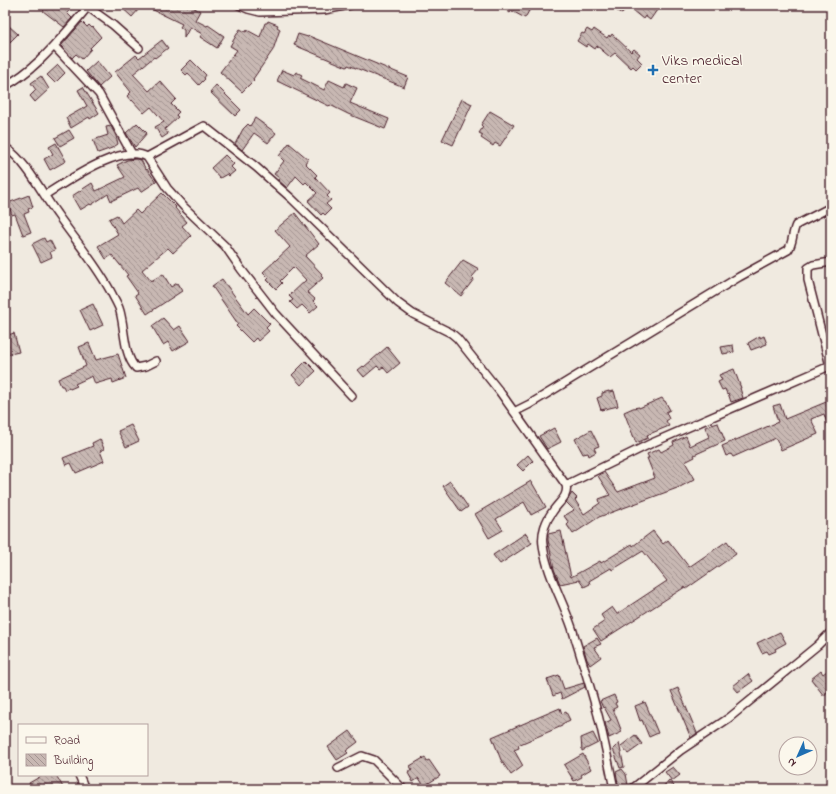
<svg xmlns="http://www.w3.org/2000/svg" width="836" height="794" font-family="'Indie Flower',sans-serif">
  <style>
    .building { fill: url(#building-back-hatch); stroke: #4a1f2b }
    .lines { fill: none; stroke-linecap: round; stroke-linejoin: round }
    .minor-casing { stroke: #4a1f2b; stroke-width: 10 }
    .minor { stroke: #fbf7ec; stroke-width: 7 }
    .poi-dot { fill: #1f6fb2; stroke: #fbf7ec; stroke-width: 1.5 }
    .labels { text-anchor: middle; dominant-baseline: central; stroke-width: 3; stroke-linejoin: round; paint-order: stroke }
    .poi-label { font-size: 16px; fill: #4a1f2b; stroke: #fbf7ec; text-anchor: start }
  </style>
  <defs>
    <pattern id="building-back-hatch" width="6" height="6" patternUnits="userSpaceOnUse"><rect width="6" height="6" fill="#c8b8b3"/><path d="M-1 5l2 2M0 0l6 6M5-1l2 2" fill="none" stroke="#a49592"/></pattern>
  </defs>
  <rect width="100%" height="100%" fill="#f0eae0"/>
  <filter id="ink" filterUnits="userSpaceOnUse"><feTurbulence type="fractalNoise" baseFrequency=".025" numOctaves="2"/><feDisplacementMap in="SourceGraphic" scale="8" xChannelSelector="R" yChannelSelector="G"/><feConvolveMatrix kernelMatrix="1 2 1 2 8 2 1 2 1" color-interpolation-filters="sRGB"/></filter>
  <g filter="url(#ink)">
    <path class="building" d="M48 5H74L67 13 72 18 64 27 43 11Z
      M119 5H134L139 9 132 17Z
      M143 5H189L200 11 195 20 207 26 208 25 224 36 217 48 200 37 202 34 190 27 184 38V30L180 27 182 24Z
      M499 5H522L530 9 525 18 512 11 510 13Z
      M608 5H651L657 10 650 20 645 16 643 19 627 6 622 14Z
      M268 21 278 25 277 27 280 29 273 50 253 79 254 80 242 92 220 72 237 50 230 46 240 29 246 32 247 30 260 37 265 23H267Z
      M82 22 87 27 89 25 92 28 93 27 101 37 90 48 91 49 82 59 76 54 72 58 61 46Z
      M9 26 18 34 10 42 5 38V31Z
      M587 29 592 32 594 29 607 38 609 35 610 37 612 34 631 52 634 49 640 54 637 58 642 63 636 69 633 66 631 68 615 53 610 57 597 46 595 49 588 44 586 47 577 41 582 33 584 34Z
      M298 34 308 37 309 36 408 77 404 87 348 65 347 67 294 45Z
      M162 40 168 48 155 58 154 57 133 74 149 91 160 81 176 99 171 104 179 112 176 115 178 117 165 129 168 134 162 138 155 127 164 122 151 107 144 113 132 100 131 101 127 96 131 92 115 72 136 55 139 58Z
      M191 60 206 75 204 78 205 79 199 85 188 73 186 75 181 70Z
      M97 61 110 77 99 87 86 71Z
      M58 65 65 73 55 83 47 75Z
      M282 70 294 75 296 72 302 75 300 78 324 90 329 80 344 87 346 83 357 88 350 103 389 119 385 129 348 114 330 105 329 106 277 81Z
      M41 76 49 89 35 102 30 96 36 90 31 83Z
      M216 85 241 110 235 116 210 92Z
      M83 87 99 113 90 119 89 117 71 128 66 118 87 106 78 90Z
      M462 99 472 104 453 145 442 140Z
      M490 111 514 125 500 146 495 143 493 146 481 138 483 135 479 133 483 127 481 125Z
      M255 118 276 133 268 143 254 133 242 150 235 144 243 129 248 124 250 126Z
      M137 123 147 133 135 147 126 133Z
      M111 126 116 136 118 144 112 148 98 153 93 140 108 135 106 127Z
      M69 130 74 138 60 146 55 138Z
      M56 143 66 161 50 170 44 159 53 154 49 147Z
      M289 143 308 159 305 163 317 175 315 177 330 193 327 196 331 200 326 204 331 209 325 215 323 213 321 215 308 201 317 193 306 182 304 184 296 176 287 188 278 180 279 178 274 174 284 161 279 156Z
      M225 155 234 164 231 167 235 171 229 176 227 174 220 178 211 168Z
      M136 159 141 160 146 170 147 169 156 182 141 192 138 188 111 201 108 194 91 205 90 204 80 210 72 196 92 183 96 191 125 177 117 165 127 160Z
      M162 193 176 207 175 208 187 222 182 226 191 236 173 253 168 248 142 270 151 281 163 274 171 287 177 283 182 291 147 314 135 295 138 293 126 276 128 275 112 255 106 259 98 246 118 234 109 219 117 215 122 223 136 210 140 214Z
      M29 195 33 207 28 209 29 212 24 214 31 232 23 235 15 214 12 215 8 203Z
      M295 213 319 244 305 256 322 274 321 276 323 278 307 292 315 299 313 301 318 306 310 313 302 305 297 309 290 302 293 300 289 296 306 280 294 267 280 281 282 283 276 289 267 280 269 278 263 272 290 247 275 230Z
      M44 238 46 242 50 240 55 250 50 252 52 257 41 262 32 244Z
      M463 260 479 269 472 277 474 279 461 296 445 283Z
      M222 279 248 314 254 308 270 324 266 328 269 331 258 341 256 338 252 342 236 326 238 324 212 286Z
      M93 304 103 325 90 331 80 310Z
      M163 318 174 330 180 326 190 341 173 351 168 342 163 345 152 326Z
      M14 333 19 352 5 355V336Z
      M760 336V338L764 336 767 344 751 350 748 343Z
      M89 343 96 360 118 354 126 378 113 383 112 379 95 384 92 376 75 384 77 386 70 389 69 387 65 390 63 386H61L58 379 86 366 79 347Z
      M733 345 734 352 723 354 721 347Z
      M387 347 400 363 388 373 383 367 380 369 377 366 364 377 358 370 363 366 364 367Z
      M306 361 316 371 301 385 292 375Z
      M734 369 741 388H740L743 398 731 402 728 393 727 394 725 389 722 390 718 382 722 380 719 375Z
      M609 391V392L614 391 618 406 601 410 597 398 602 396V393Z
      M662 398 664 401H665L670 410 666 412 669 419 666 421 669 426 647 435 648 438 636 443 624 412 633 408 639 407V408Z
      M831 400V429L829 430 824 414 811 419 818 434 781 450 776 438 733 457 731 454 726 456 722 446 778 422 773 406 780 404 785 419Z
      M718 423 725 441 694 455 695 457 685 462 695 479 680 487 599 517 573 534 567 525 569 523 564 516 574 510 566 502 572 493 577 498 575 500 584 514 600 503 599 499 610 495 598 476 604 472 618 492 655 478 647 458H649L647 454 659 449 661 452 674 445 673 442 686 436 690 446 709 437 705 427Z
      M131 425 139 441 126 447 118 431Z
      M554 428 561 442 547 449 539 436Z
      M591 430 599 446 594 448 596 452 589 456 588 453 583 454 575 439Z
      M100 439 104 449 100 451 104 461 76 473 71 463 66 465 63 458 93 446 92 443Z
      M528 455 533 461 523 471 517 465Z
      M450 481 468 507 461 512 443 486Z
      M531 481 546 507 531 515 524 502 496 519 503 530 489 538 475 514Z
      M561 531 571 577 600 561 601 563 632 544 633 546 653 531 663 544 668 540 689 567 727 541 736 554 686 589 685 587 601 641 593 629 605 621 601 615 612 607 617 614 667 581 643 551 612 570 611 568 589 581 590 584 584 587 579 580 560 584 554 569 548 540V534Z
      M526 533 532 543 500 564 493 555Z
      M780 632 786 643 775 649 776 651 769 654 767 651 762 653 757 643Z
      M597 638 601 644 594 647 601 657 590 665 587 660 583 646Z
      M821 671 823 674 827 671 831 678V687L824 696 811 679Z
      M748 674 753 681 738 692 733 686Z
      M559 675 564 689 584 683 585 687 562 699 560 693 553 696 547 679Z
      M678 688 697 733 691 738 671 691Z
      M614 695 617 702 615 703 617 707 613 709 622 732 609 738 605 723 611 720 604 707 603 708 600 701Z
      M645 702 658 733 649 737 642 720 640 721 635 706Z
      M560 708 562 714 566 712 570 720 562 724V726L518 745 519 748 514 750 523 766 511 775 501 760 492 737Z
      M350 731 358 742 346 751 348 753 337 760 328 747Z
      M593 733 598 743 582 751 581 738Z
      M635 735 642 744 628 754 621 746Z
      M619 743 624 767 620 768 613 749Z
      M583 754 591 769 581 775 582 777 574 781 564 765Z
      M425 757 427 761 429 760 440 776 424 786 419 778 413 782 408 773 412 770 410 766Z
      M673 767 680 775 672 781 665 772Z
      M622 769 626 774 628 785 623 789H619L616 772Z
      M43 775H56L64 789H32L29 783Z
      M669 780 674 786 671 789H661Z"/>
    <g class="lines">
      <defs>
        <path id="minor" d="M239 5 248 9 260 12 324 10 350 5
          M88 7 113 25 139 48
          M54 46 99 94 132 154
          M5 86C31 72 50 51 69 29 76 21 83 13 89 5
          M5 147C28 163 41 192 57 214 75 240 97 265 112 294 114 298 117 303 119 308 125 324 123 356 136 368L146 366 156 361
          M147 157 167 188 184 207 225 246 241 269 276 314 352 396
          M45 195C66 182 122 142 147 157L204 126 256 167 292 199 398 303 413 314 451 333 457 338 500 392 566 485C569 496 559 502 553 511 546 520 541 533 543 545 546 572 563 601 572 628 581 657 590 686 598 715 604 739 609 764 614 789
          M514 412 530 404 739 277 788 250C793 244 792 233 796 225L831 207
          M566 485 652 443 825 368 828 366 829 362 808 280V268L813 265 831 262
          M338 768 362 756 374 760 403 789
          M79 775 85 789
          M632 789 681 750 729 718 818 645 831 632"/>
      </defs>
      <use href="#minor" class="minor-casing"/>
      <use href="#minor" class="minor"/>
    </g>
  </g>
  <path class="poi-dot" d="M651 64h4v4h4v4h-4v4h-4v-4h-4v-4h4z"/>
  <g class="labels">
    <g class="poi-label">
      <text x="662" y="61">Viks medical<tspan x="662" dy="18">center</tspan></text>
    </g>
  </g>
  <rect width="836" height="794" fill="none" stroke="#fbf7ec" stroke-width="20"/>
  <rect x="10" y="10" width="816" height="774" fill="none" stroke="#4a1f2b" stroke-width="1.5" filter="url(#ink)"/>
  <rect x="18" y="724" width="130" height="52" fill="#fbf7ec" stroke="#b4a19f"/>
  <rect x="26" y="737" width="20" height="6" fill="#fbf7ec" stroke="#b4a19f"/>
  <text x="54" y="744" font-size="12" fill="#4a1f2b">Road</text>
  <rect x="26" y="754" width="20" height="12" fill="url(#building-back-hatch)" stroke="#b4a19f"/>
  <text x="54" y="764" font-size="12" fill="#4a1f2b">Building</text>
  <g transform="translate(798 756) rotate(225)"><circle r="19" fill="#fbf7ec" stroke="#b4a19f"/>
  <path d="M0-3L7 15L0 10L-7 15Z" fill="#1f6fb2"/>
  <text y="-6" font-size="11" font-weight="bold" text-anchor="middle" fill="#4a1f2b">N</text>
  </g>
</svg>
